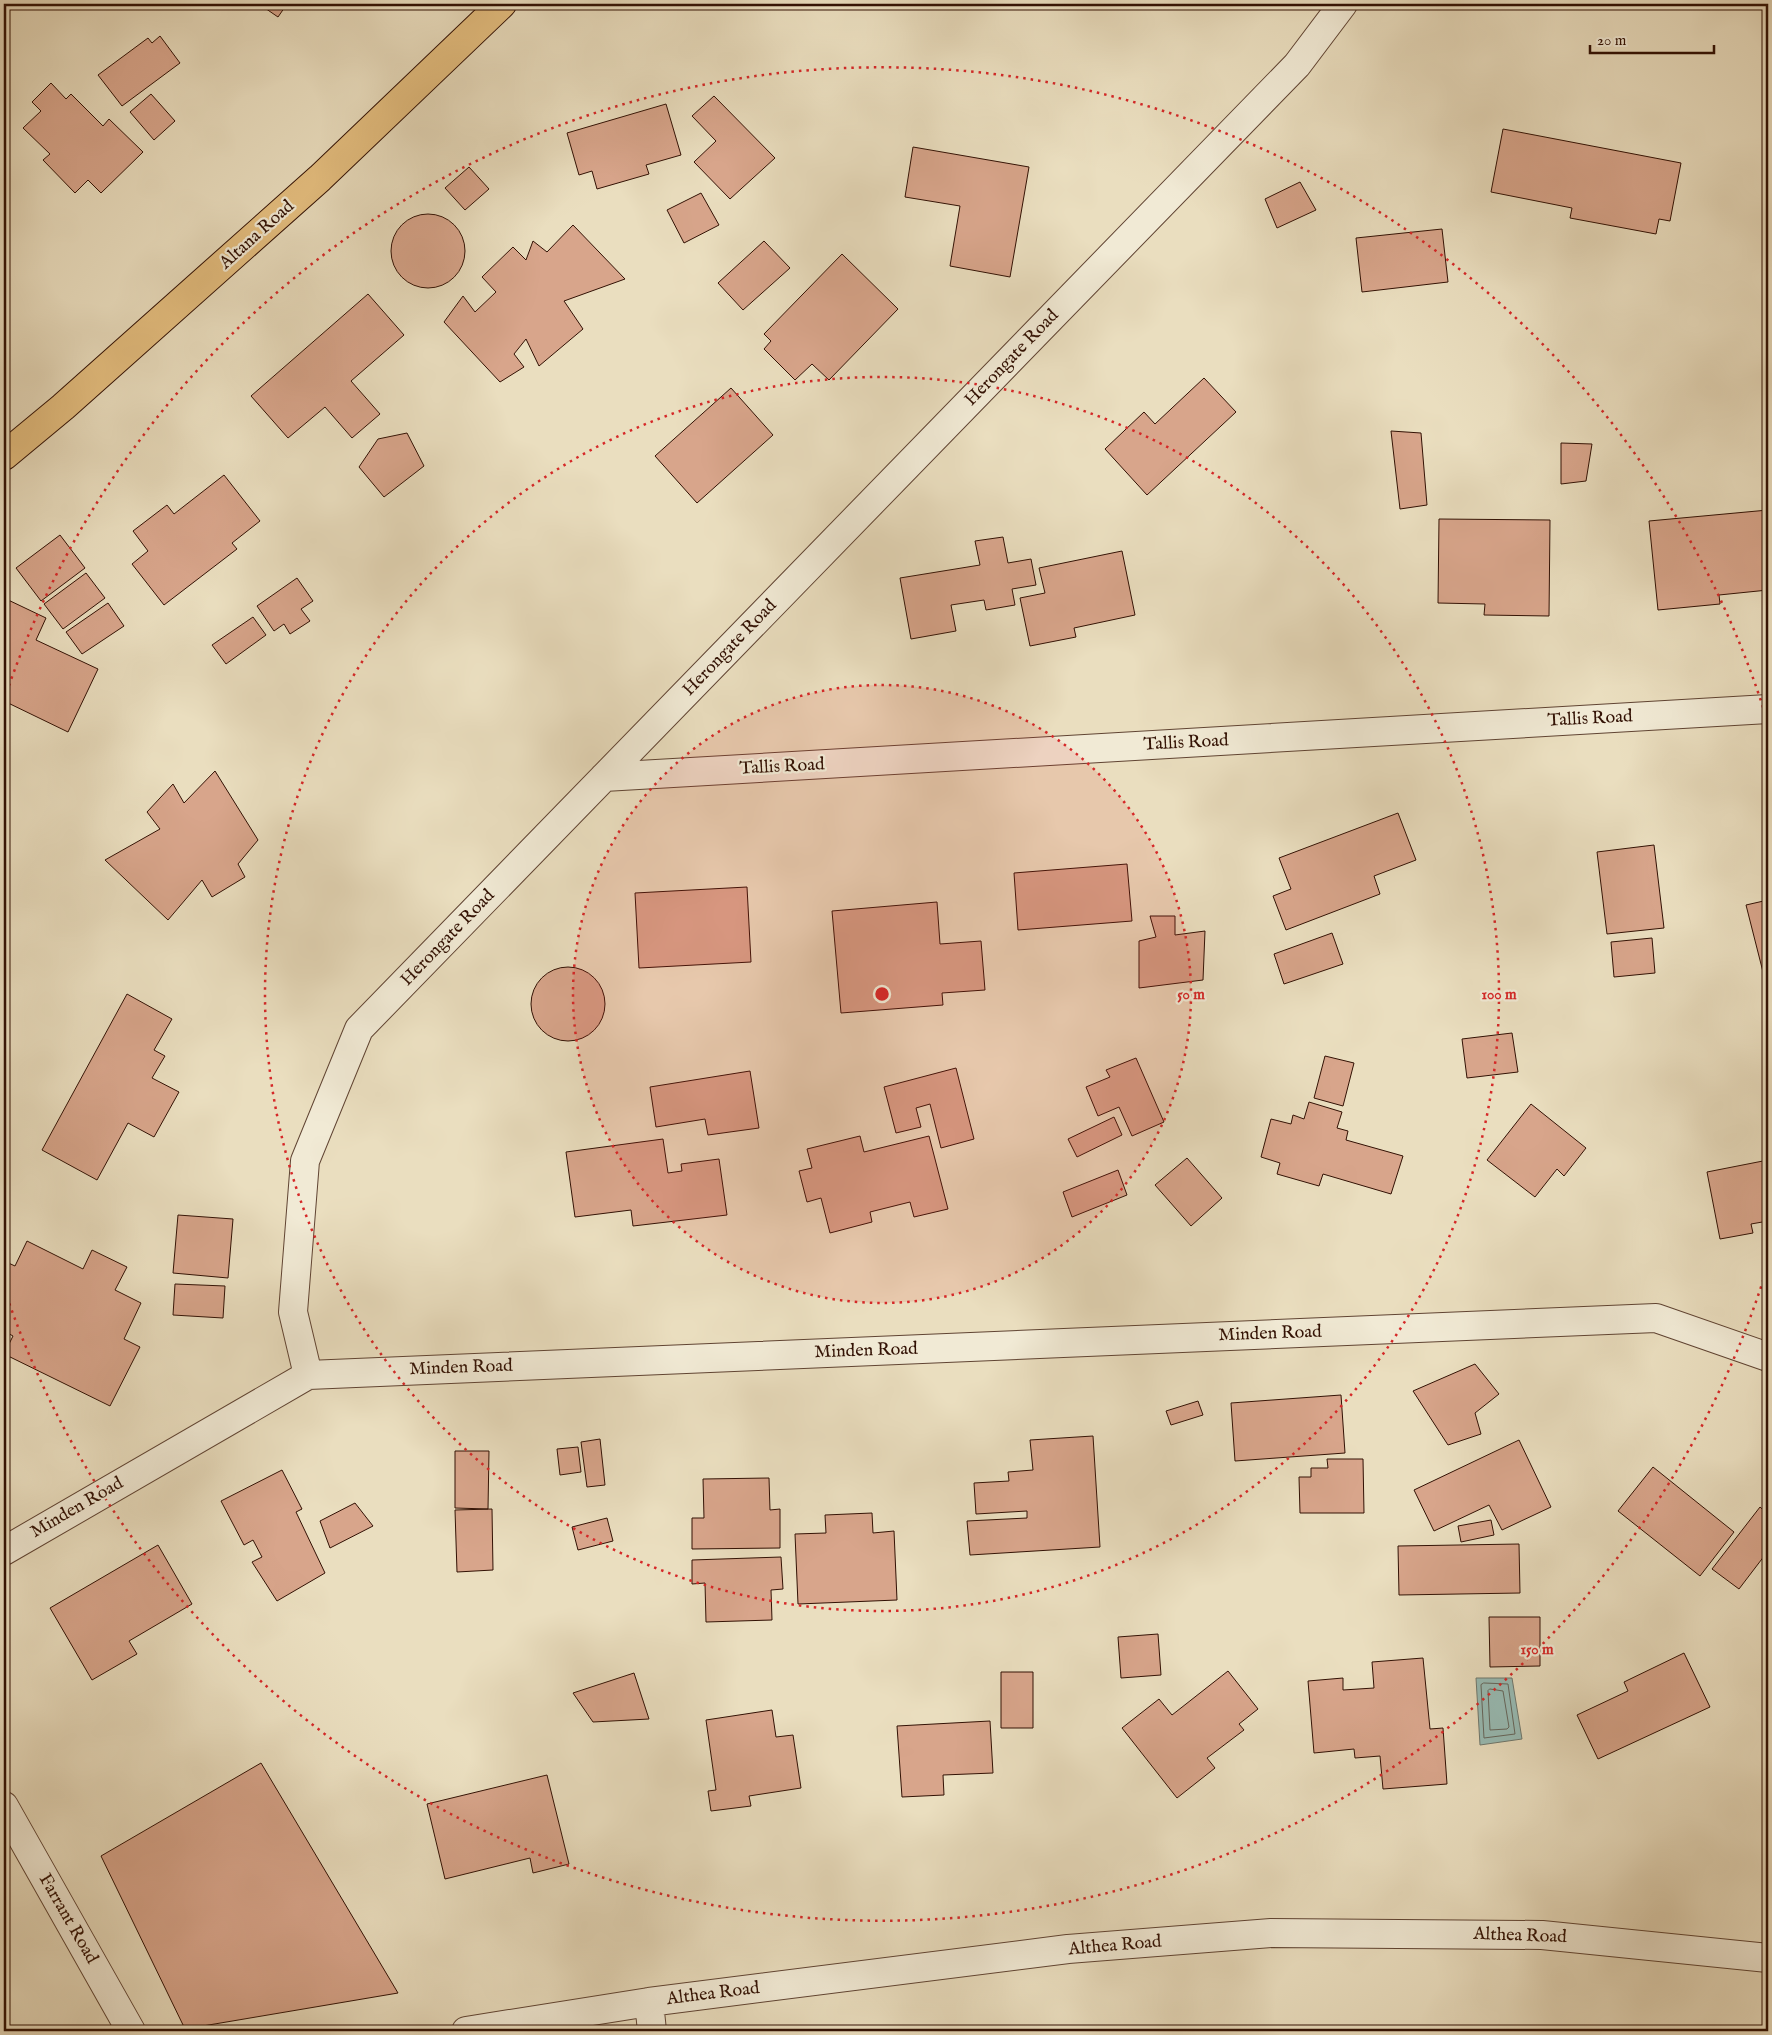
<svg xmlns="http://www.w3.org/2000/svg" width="1772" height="2035" font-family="'IM FELL English',serif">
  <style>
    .water { fill: #98bcb5; stroke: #6f786e }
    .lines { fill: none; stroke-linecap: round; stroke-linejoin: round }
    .shore { stroke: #65665c; stroke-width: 1 }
    .building { fill: #d8a58b; stroke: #321104 }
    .minor-casing { stroke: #604433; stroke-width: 30 }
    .major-casing { stroke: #321104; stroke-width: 30 }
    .minor { stroke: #f1ead5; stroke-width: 28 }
    .major { stroke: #e5bf80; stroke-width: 28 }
    .ring { fill: none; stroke: #d62828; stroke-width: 2.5; stroke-dasharray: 2.5 5 }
    .labels { text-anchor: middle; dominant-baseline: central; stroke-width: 4.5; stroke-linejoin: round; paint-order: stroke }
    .street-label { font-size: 18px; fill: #321104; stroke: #f1ead5 }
    .centre { fill: #d62828; stroke: #f1ead5; stroke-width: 2.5 }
    .ring-label { font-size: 15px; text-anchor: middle; font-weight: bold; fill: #d62828; stroke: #f1ead5; stroke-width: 4.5; stroke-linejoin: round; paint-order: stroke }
  </style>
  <rect width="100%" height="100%" fill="#eadebf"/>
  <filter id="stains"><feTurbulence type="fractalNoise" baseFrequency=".004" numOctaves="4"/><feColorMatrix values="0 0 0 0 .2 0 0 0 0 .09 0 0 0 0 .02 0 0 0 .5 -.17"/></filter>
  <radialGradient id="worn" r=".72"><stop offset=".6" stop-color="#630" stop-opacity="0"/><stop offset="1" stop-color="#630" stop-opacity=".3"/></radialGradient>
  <path class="water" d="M1476 1678H1512L1522 1739 1480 1745Z"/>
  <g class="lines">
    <path class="shore" d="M1484 1683 1508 1684 1515 1734 1484 1738 1481 1685Z
      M1490 1689 1503 1691 1509 1727 1507 1729 1490 1730 1488 1691Z"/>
  </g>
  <path class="building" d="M259 4H287L278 17Z
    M160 36 180 63 122 106 98 75 148 38 152 43Z
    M51 83 66 99 71 94 103 126 109 119 143 152 101 193 88 180 75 193 43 160 50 154 23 128 41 111 32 102Z
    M151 94 175 121 154 140 130 112Z
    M714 96 775 158 730 199 694 162 716 141 692 116Z
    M666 104 681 155 646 165 649 174 597 189 592 171 579 175 567 133Z
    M1503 129 1681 163 1670 221 1659 219 1656 234 1570 218 1572 208 1491 192Z
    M913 147 1029 167 1010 277 950 266 960 206 905 197Z
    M469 167 489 189 465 210 445 188Z
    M1300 182 1316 210 1277 228 1265 199Z
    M701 193 719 225 684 243 667 210Z
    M391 251a37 37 0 1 1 74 0a37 37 0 1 1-74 0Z
    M573 225 625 279 564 301 583 329 539 366 526 339 514 354 524 367 500 382 444 322 463 296 475 312 496 292 482 277 513 247 526 260 533 241 547 252Z
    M1442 229 1448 282 1362 292 1356 238Z
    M764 241 790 268 743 310 718 283Z
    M842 254 898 309 829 380 812 364 795 380 764 349 771 341 764 334Z
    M368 294 404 335 351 381 380 414 352 438 325 407 288 438 251 396Z
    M1204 378 1236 412 1147 495 1105 449 1144 412 1155 424Z
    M731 388 773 435 697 503 655 456Z
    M1391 431 1421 433 1427 505 1400 509Z
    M407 433 424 466 384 497 359 467 378 439Z
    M1561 443 1592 444 1586 481 1561 484Z
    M224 475 260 521 232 543 237 549 164 605 132 564 148 551 133 531 167 505 174 514Z
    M1768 510V590L1719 595 1720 604 1658 610 1649 521Z
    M1439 519 1550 520 1549 616 1484 615 1485 604 1438 603Z
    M60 535 85 568 41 601 16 568Z
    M1003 537 1008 563 1031 559 1036 585 1012 589 1015 605 986 610 984 600 951 605 956 631 911 639 900 578 980 565 975 541Z
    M1122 551 1135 615 1074 628 1076 637 1030 646 1020 598 1045 593 1039 568Z
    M86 573 105 598 63 629 44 604Z
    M297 578 313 601 301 609 310 621 290 634 284 624 274 631 257 606Z
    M4 598 46 618 36 640 98 669 68 732 4 701Z
    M108 603 124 626 82 654 66 632Z
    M253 617 266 635 226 664 212 645Z
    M215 771 258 840 238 864 245 877 212 897 202 880 168 920 105 860 160 829 147 812 173 784 184 803Z
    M1398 813 1416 860 1374 876 1380 894 1286 930 1273 896 1291 889 1279 858Z
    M1654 845 1664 928 1607 934 1597 852Z
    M1127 864 1132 921 1018 930 1014 873Z
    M747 887 751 962 639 968 635 893Z
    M1768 900V970L1763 972 1746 905Z
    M937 902 940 944 981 941 985 990 942 993 943 1005 841 1013 832 911Z
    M1150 916H1175V935L1205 931 1203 980 1139 988V941L1156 937Z
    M1332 933 1343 964 1284 984 1274 954Z
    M1652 938 1655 973 1614 977 1611 942Z
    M531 1004a37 37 0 1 1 74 0a37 37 0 1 1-74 0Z
    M127 994 172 1019 154 1050 165 1056 152 1078 179 1092 154 1137 128 1123 97 1180 42 1150Z
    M1512 1033 1518 1072 1467 1078 1462 1039Z
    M1325 1056 1354 1063 1343 1106 1314 1098Z
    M1136 1058 1164 1122 1132 1136 1119 1107 1098 1116 1086 1087 1110 1077 1106 1070Z
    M956 1068 974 1139 941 1148 930 1104 916 1108 921 1127 896 1133 884 1087Z
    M750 1071 759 1128 708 1135 705 1119 656 1127 650 1087Z
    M1309 1102 1342 1112 1337 1128 1348 1131 1346 1140 1403 1156 1391 1194 1323 1174 1319 1186 1277 1174 1280 1163 1261 1157 1271 1119 1291 1124 1293 1115 1304 1119Z
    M1531 1104 1586 1148 1564 1176 1557 1169 1535 1197 1487 1160Z
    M1114 1117 1122 1135 1077 1157 1068 1139Z
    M860 1136 864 1152 929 1136 948 1209 914 1217 910 1202 870 1212 872 1222 830 1233 821 1198 807 1202 799 1171 812 1168 807 1149Z
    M663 1139 668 1173 682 1171 681 1164 719 1159 727 1215 633 1226 631 1210 575 1217 566 1152Z
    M1187 1158 1222 1198 1191 1226 1155 1185Z
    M1768 1160V1221L1751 1224 1753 1233 1720 1239 1707 1172Z
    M1118 1170 1127 1195 1072 1217 1063 1192Z
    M178 1215 233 1219 228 1278 173 1273Z
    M27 1241 83 1269 92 1250 127 1267 115 1290 141 1303 124 1339 140 1347 110 1406 4 1354 13 1336 4 1331V1261L15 1266Z
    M175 1284 225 1286 223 1318 173 1315Z
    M1475 1364 1499 1394 1475 1413 1481 1434 1448 1445 1413 1391Z
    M1341 1395 1345 1453 1235 1461 1231 1403Z
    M1198 1401 1203 1415 1171 1425 1166 1411Z
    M1093 1436 1100 1547 970 1555 967 1521 1027 1518V1511L976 1514 974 1483 1009 1481 1008 1472 1033 1470 1030 1440Z
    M600 1439 605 1485 587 1487 581 1442Z
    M1519 1440 1551 1507 1502 1530 1489 1505 1434 1531 1414 1490Z
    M578 1447 581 1472 560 1475 557 1449Z
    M455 1451H489L488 1509 455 1508Z
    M1327 1459H1363L1364 1513H1300L1299 1477H1311V1468H1328Z
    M1653 1467 1734 1532 1700 1576 1618 1511Z
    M282 1470 302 1509 296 1512 325 1573 277 1601 252 1562 262 1557 253 1540 244 1545 221 1501Z
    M769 1478 770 1510 780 1509V1548L692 1549V1518H704L703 1479Z
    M355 1503 373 1526 330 1548 320 1521Z
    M1760 1507 1768 1514V1551L1739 1589 1712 1569Z
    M492 1509 493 1570 457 1572 455 1510Z
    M872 1513 873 1533 894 1531 897 1600 798 1604 795 1534 826 1533 825 1515Z
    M607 1518 613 1541 578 1550 572 1527Z
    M1491 1520 1494 1535 1461 1542 1458 1526Z
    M1519 1544 1520 1593 1399 1595 1398 1546Z
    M158 1545 192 1604 129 1641 137 1654 92 1680 50 1608Z
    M781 1557 783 1589 771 1590 772 1620 706 1622 705 1583 692 1584V1560Z
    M1489 1617H1540V1666L1490 1667Z
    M1158 1634 1161 1675 1121 1678 1118 1637Z
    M1684 1653 1710 1707 1598 1759 1577 1715 1628 1691 1624 1682Z
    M1423 1658 1430 1729 1443 1728 1447 1784 1383 1789 1380 1756 1355 1758 1354 1749 1314 1753 1308 1681 1343 1678V1690L1374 1688 1372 1662Z
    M1228 1671 1258 1709 1239 1724 1244 1730 1207 1758 1215 1768 1177 1798 1122 1728 1159 1699 1172 1715Z
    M1001 1672H1033V1728H1001Z
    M634 1673 649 1719 593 1722 573 1693Z
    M772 1710 776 1737 793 1735 801 1788 749 1796 751 1806 711 1811 708 1791 716 1790 706 1720Z
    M990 1721 993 1773 943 1775 944 1795 902 1797 897 1726Z
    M261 1763 398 1993 185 2029 101 1856Z
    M547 1775 569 1864 533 1873 530 1858 445 1879 427 1804Z"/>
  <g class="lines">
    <defs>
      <path id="minor" d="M604 777 1768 709
        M308 1375 293 1312 305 1161 359 1029 1297 65 1343 4
        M4 1551 308 1375 1656 1318 1768 1357
        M4 1806 131 2031
        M649 2002 652 2031
        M466 2031 649 2002 1068 1949 1271 1933 1542 1935 1768 1958"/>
      <path id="major" d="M4 456 63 407 320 178 502 4"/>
    </defs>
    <use href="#minor" class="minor-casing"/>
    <use href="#major" class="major-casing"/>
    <use href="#minor" class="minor"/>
    <use href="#major" class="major"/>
  </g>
  <circle cx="882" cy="994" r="309" fill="#d62828" fill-opacity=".12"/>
  <g class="ring">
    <circle cx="882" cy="994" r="309"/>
    <circle cx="882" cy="994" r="617"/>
    <path d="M1768 1265A926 926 0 0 1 4 1288M4 700A926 926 0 0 1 1768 723"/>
  </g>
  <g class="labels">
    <g class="street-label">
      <text transform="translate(257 235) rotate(-42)">Altana Road</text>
      <text transform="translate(1012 358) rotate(-46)">Herongate Road</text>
      <text transform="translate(730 648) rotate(-46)">Herongate Road</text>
      <text transform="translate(1590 719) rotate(-3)">Tallis Road</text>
      <text transform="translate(1186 743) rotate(-3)">Tallis Road</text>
      <text transform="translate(782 767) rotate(-3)">Tallis Road</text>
      <text transform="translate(448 938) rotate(-46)">Herongate Road</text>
      <text transform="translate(1270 1334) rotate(-2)">Minden Road</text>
      <text transform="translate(866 1351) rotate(-2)">Minden Road</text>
      <text transform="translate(461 1368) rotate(-2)">Minden Road</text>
      <text transform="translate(77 1508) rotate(-30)">Minden Road</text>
      <text transform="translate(68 1919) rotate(60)">Farrant Road</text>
      <text transform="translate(1520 1936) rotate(2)">Althea Road</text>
      <text transform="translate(1115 1946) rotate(-5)">Althea Road</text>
      <text transform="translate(713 1994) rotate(-7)">Althea Road</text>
    </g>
  </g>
  <circle cx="882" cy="994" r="8" class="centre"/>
  <g class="ring-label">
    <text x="1191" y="999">50 m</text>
    <text x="1499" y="999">100 m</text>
    <text x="1537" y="1654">150 m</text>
  </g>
  <rect width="1772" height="2035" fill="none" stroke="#eadebf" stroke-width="20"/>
  <rect x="5" y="5" width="1762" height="2025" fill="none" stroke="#321104" stroke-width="2.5"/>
  <rect x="10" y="10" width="1752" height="2015" fill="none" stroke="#321104"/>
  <path d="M1590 45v8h124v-8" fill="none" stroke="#321104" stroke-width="2.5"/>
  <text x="1597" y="45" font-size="15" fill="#321104" stroke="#f1ead5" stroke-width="4" paint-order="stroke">20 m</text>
  <rect width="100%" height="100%" filter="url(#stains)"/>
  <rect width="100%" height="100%" fill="url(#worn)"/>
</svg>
